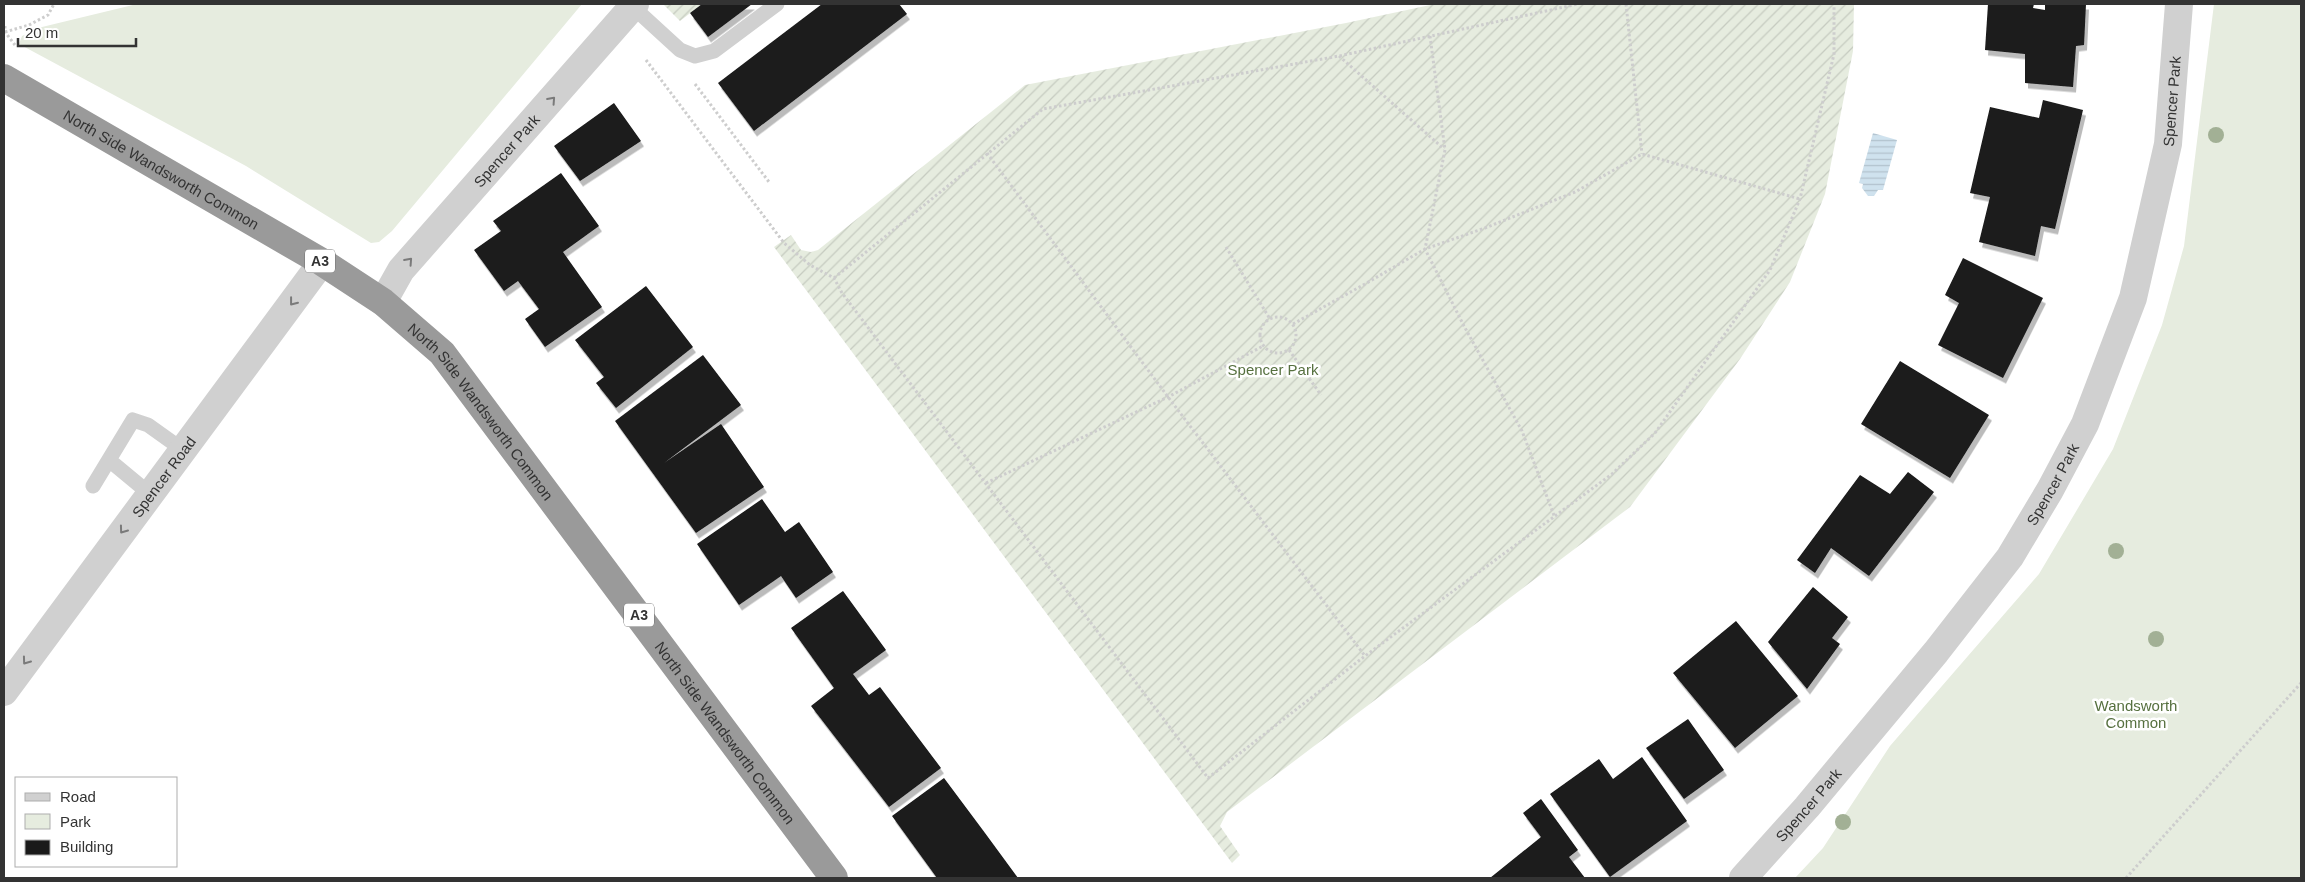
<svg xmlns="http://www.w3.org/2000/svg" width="2305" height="882" font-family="Helvetica,sans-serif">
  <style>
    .park { fill: #e6ecdf }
    .garden { fill: url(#garden-furrows) }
    .water { fill: url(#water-rules) }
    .building { fill: #1a1a1a; filter: url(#shadow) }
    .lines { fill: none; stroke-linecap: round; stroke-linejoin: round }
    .path { stroke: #cdcdcd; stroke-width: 3; stroke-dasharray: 2.5 2.5; stroke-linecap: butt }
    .lane { stroke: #d0d0d0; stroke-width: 15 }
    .street { stroke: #d0d0d0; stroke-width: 28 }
    .highway { stroke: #9a9a9a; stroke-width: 28 }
    .tree { fill: #a2b095 }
    .oneway { stroke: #7a7a7a }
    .labels { text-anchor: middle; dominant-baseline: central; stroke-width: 5; stroke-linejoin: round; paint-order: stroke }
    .shield { fill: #fff; stroke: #707070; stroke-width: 1 }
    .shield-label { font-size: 14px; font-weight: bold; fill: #333 }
    .street-label { font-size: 15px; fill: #333; stroke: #fff }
    .park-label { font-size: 15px; fill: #56703f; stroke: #fff }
  </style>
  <defs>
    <pattern id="garden-furrows" width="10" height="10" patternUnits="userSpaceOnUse" patternTransform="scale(1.25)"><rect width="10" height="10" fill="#e6ecdf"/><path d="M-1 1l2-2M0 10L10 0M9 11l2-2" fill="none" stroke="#c6cbc0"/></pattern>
    <pattern id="water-rules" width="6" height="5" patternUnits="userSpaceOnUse" patternTransform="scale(1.25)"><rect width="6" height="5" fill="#cfe2ee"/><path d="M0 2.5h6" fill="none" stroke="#b2c2cd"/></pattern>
    <filter id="shadow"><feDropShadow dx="3" dy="5.5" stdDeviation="0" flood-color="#0004"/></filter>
  </defs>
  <rect width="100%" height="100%" fill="#fff"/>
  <path class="park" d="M137 4H582L392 231 379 242 371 243 246 166 19 44 22 36 42 27Z
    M2214 4H2301V878H1795L1823 848 1890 746 2039 574 2113 449 2162 325 2184 246Z"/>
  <path class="garden" d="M663 4H702L680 21Z
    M1435 4H1854L1853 51 1825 194 1790 282 1740 359 1630 507 1227 812 1220 826 1240 855 1232 863 774 247 791 235 801 250 811 252 818 250 1025 85 1346 23Z"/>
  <path class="water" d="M1873 133 1897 140 1883 190H1878L1874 196H1868L1862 188 1863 184 1859 183Z"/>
  <path class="building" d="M702 4H752L708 37 690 13Z
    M822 4H899L907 14 754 131 718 83Z
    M1988 4H2034L2033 8 2045 10V4H2086L2084 45 2076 46 2073 87 2025 83V54L1985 50Z
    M2043 100 2083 110 2055 229 2041 226 2035 256 1979 242 1990 197 1970 193 1990 107 2039 118Z
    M614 103 641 141 580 181 554 146Z
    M561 173 599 226 563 252 602 307 545 347 525 319 539 309 518 281 504 291 474 250 501 231 493 221Z
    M1963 258 2043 298 2003 378 1938 345 1959 303 1945 295Z
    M646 286 693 347 616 408 596 383 604 377 575 340Z
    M703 355 741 405 664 463 721 424 764 487 696 533 615 421Z
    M1900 361 1989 415 1950 478 1861 424Z
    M1908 472 1934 492 1869 576 1831 548 1815 573 1797 560 1860 475 1890 494Z
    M762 499 785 532 799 522 833 572 796 598 781 576 739 605 697 544Z
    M1813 587 1848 617 1832 638 1840 644 1807 689 1768 642Z
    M843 591 886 650 853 674 869 695 880 687 941 768 889 807 811 706 834 688 791 628Z
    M1736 621 1798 696 1735 748 1673 673Z
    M1688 719 1724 770 1684 799 1646 748Z
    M1642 757 1687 821 1610 877 1550 794 1599 759 1613 779Z
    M944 778 985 833 1018 878H937L892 816Z
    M1541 799 1578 850 1569 857 1585 878H1490L1541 837 1523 813Z"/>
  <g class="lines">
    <path class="path" d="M1626 4 1642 154
      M5 26V32L15 45
      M5 32 29 25 48 15 54 4
      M1430 36 1445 150 1425 249 1464 326 1522 431 1555 518
      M1339 56 1444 149
      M646 60 784 243 810 265 834 278 842 293 1208 778 1365 656 1612 474 1655 433 1770 270 1800 199 1834 54V4
      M695 84 769 182
      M987 153 1168 397 1365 656
      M1226 247 1270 319
      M834 278 1043 109 1339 56 1578 4
      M1260 335a18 18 0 1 1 36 0a18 18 0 1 1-36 0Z
      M1293 324 1365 284 1425 249 1485 228 1575 192 1642 154 1800 199
      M1289 350 1321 395
      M986 483 1168 397 1263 346
      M2126 878 2301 683"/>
    <path class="lane" d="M633 7 680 50 695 56 714 51 777 4
      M109 460 150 494
      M93 486 133 420 148 425 183 450"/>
    <g class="street">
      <path id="s1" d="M383 302 401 270 635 4"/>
      <path id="s2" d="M4 692 322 262"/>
      <path id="s3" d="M1743 878 1807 807 1936 652 2010 557 2050 490 2085 424 2133 298 2168 144 2179 4"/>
    </g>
    <path class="highway" id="s4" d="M4 78 322 262 383 302 442 353 834 878"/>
  </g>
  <g class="tree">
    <circle cx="2216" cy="135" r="8"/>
    <circle cx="2116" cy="551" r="8"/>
    <circle cx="2156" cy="639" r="8"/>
    <circle cx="1843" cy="822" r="8"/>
  </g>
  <defs><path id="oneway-chevron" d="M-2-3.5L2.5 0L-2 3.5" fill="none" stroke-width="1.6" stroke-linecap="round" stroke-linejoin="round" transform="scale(1.25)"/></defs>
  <g class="oneway">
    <use href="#oneway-chevron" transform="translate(552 100) rotate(-48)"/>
    <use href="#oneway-chevron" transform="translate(409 261) rotate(-48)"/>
    <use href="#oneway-chevron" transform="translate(293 302) rotate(128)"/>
    <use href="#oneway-chevron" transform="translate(123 530) rotate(126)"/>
    <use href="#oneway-chevron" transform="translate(26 661) rotate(126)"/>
  </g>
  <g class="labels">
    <g class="shield">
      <rect x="305" y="249.5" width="30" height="23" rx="4"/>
      <rect x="624" y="603.5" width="30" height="23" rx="4"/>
    </g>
    <g class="shield-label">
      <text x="320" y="261">A3</text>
      <text x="639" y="615">A3</text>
    </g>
    <g class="street-label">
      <text stroke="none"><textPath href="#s3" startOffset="906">Spencer Park</textPath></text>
      <text stroke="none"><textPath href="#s1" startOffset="196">Spencer Park</textPath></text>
      <text stroke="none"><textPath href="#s4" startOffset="182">North Side Wandsworth Common</textPath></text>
      <text stroke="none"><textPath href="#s4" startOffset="588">North Side Wandsworth Common</textPath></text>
      <text stroke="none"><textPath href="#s2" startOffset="268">Spencer Road</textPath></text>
      <text stroke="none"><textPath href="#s3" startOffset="502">Spencer Park</textPath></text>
      <text stroke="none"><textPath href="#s4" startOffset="992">North Side Wandsworth Common</textPath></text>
      <text stroke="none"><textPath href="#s3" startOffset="98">Spencer Park</textPath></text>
    </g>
    <g class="park-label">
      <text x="1273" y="369">Spencer Park</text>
      <text x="2136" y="705">Wandsworth<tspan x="2136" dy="17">Common</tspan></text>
    </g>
  </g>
  <rect width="2305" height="882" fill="none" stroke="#333333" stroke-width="10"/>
  <rect x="15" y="777" width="162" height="90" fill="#ffffff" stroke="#adadad"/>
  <rect x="25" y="793" width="25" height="8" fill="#d0d0d0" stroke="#adadad"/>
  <text x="60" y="802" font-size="15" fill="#333333">Road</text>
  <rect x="25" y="814" width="25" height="15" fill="#e6ecdf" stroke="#adadad"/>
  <text x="60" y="827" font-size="15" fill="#333333">Park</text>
  <rect x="25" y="840" width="25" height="15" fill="#1a1a1a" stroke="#adadad"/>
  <text x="60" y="852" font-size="15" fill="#333333">Building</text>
  <path d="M18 38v8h118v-8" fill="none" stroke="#333333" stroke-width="2.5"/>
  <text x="25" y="38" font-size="15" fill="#333333" stroke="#ffffff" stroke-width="4" paint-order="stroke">20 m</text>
</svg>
